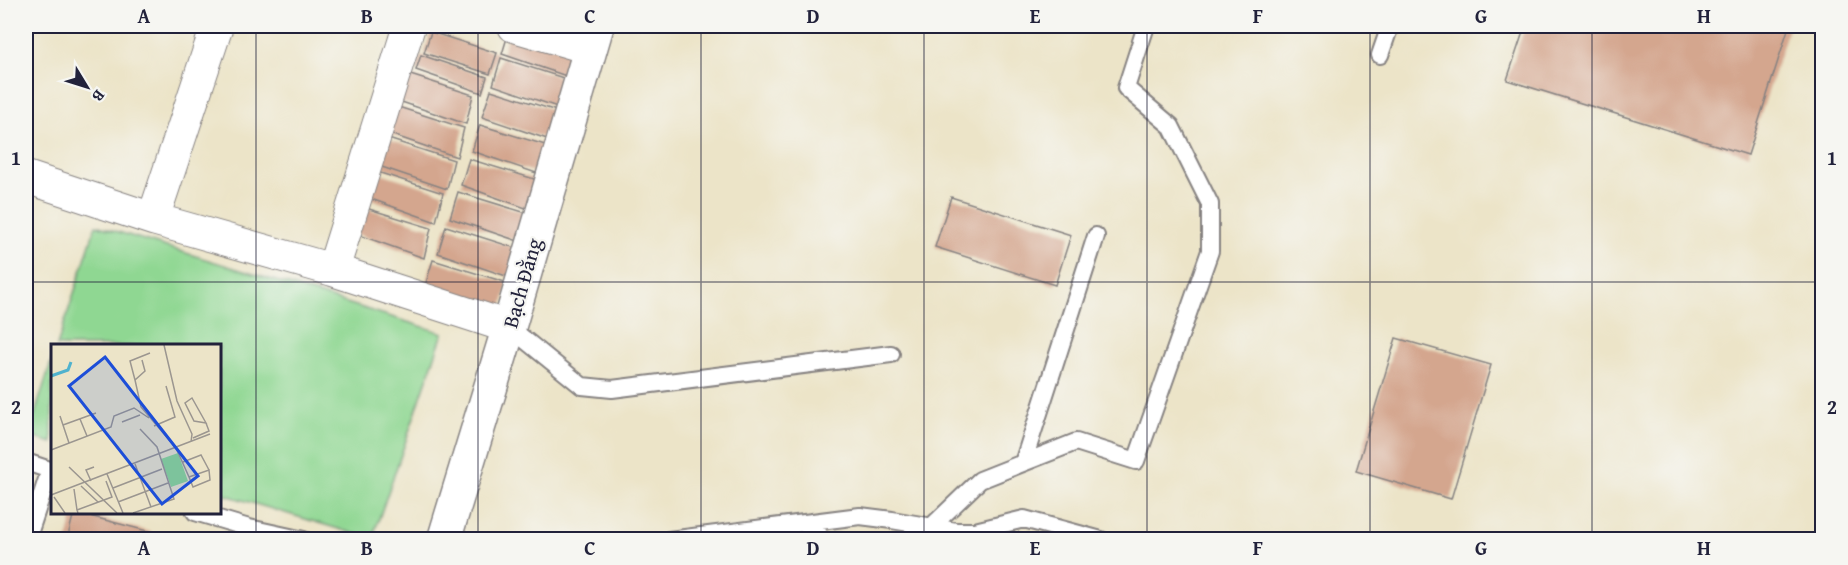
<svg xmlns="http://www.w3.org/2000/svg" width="1848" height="565" font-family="'Gentium Book Plus',serif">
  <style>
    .green { fill: #8fd792; stroke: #587c66; stroke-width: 1.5 }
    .building { fill: #d4a68e }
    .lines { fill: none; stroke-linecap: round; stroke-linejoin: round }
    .lane-casing { stroke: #878382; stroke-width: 20 }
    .street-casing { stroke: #878382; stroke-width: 34 }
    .secondary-casing { stroke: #878382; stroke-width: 36 }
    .lane { stroke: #fff; stroke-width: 16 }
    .street { stroke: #fff; stroke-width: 32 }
    .secondary { stroke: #fff; stroke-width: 33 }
    .grid { fill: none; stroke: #22223b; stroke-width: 1.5; stroke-opacity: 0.55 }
    .labels { text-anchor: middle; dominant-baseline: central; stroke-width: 4.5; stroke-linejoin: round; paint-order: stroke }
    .street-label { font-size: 21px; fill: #22223b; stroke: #f6f6f2 }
    .inset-river { fill: none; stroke: #4fb2ce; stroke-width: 3 }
    .inset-road { fill: none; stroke: #9b9690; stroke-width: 1.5 }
    .view { fill: #1d4ed8; fill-opacity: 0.15; stroke: #1d4ed8; stroke-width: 3 }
    .inset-edge { fill: none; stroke: #22223b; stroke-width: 3 }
    .neatline { fill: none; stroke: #22223b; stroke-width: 2 }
    .grid-label { font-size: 20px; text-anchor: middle; font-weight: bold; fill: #22223b }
  </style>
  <rect width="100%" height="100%" fill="#f6f6f2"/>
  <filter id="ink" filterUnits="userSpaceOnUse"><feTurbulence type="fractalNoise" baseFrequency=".0167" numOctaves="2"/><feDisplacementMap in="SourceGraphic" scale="12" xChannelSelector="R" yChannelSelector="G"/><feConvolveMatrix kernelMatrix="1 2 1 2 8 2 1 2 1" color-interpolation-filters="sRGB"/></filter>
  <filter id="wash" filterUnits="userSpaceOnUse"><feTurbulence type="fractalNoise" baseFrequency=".008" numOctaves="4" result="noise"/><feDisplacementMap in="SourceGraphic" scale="24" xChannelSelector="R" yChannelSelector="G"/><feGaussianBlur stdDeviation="1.35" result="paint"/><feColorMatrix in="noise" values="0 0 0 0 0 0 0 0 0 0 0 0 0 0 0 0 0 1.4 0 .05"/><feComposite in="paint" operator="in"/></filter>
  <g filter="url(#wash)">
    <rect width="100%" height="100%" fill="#ece4c8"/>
    <path class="green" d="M96 225 443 333 372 539 219 493V346H57Z
      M52 359V443L28 436Z"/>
    <g id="blocks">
      <path class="building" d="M1525 26H1789L1748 155 1507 80Z
        M510 28 585 51 578 80 502 54Z
        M431 32 497 53 490 74 424 53Z
        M421 55 487 77 482 93 416 70Z
        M501 58 576 82 569 111 493 85Z
        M398 71 473 95 466 124 390 98Z
        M491 90 566 114 559 143 482 117Z
        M389 104 464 128 457 157 381 131Z
        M480 125 555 148 548 177 472 151Z
        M379 136 454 160 447 189 370 163Z
        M469 159 544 182 537 212 461 185Z
        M368 169 443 193 436 222 360 195Z
        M458 192 533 215 527 244 450 218Z
        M951 197 1071 235 1055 285 935 247Z
        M356 205 431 228 424 258 348 231Z
        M446 226 522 250 515 279 438 253Z
        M433 260 508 283 501 312 425 286Z
        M1396 338 1491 365 1451 499 1356 471Z
        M74 512 151 532 149 540H67Z"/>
    </g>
  </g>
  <g filter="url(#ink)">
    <use href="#blocks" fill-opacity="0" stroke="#878382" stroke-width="1.5"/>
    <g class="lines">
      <defs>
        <path id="lane" d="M1380 55 1390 26
          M509 327 582 386 612 389 891 354
          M26 462 50 470 27 540
          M1023 463 1096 236
          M195 512 249 528 304 540
          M814 522 821 540
          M931 527 980 480 1076 442 1136 461 1210 251V204L1171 126 1126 88 1146 26
          M669 540 860 516 892 520 956 531H975L1024 519 1101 540"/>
        <path id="street" d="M514 26 589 48
          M26 177 153 219 333 270 509 327
          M153 219 217 26
          M333 270 409 26"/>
        <path id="secondary" d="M444 540 509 327 597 26"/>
      </defs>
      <use href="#lane" class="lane-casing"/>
      <use href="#street" class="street-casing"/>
      <use href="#secondary" class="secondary-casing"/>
      <use href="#lane" class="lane"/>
      <use href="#street" class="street"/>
      <use href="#secondary" class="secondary"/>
    </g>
  </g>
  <path class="grid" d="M256 26V540M478 26V540M701 26V540M924 26V540M1147 26V540M1370 26V540M1592 26V540M26 282H1822"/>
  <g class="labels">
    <g class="street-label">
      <text transform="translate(522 283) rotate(-74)">Bạch Đằng</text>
    </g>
  </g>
  <g transform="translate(51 344)">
    <rect width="170" height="170" fill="#ece4c8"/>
    <path d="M127 109 137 137 120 143 110 115Z" fill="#8fd792"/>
    <path class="inset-river" d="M0 32 17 26 20 18"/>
    <path class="inset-road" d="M113 1 126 57 141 90 140 98M91 16 94 27 84 36 90 63 125 104 138 133M84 36 79 17 99 9M141 54 155 79 143 77 134 59ZM9 72 18 99M29 75 36 92M71 78 89 71M12 81 45 69M103 82 124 73 115 42M142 94 158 87 155 79M0 106 60 83 63 72 83 64 98 74M132 118 150 111 158 126M84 120 100 163M18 123 66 169M158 126 159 136 142 143 138 133ZM56 130 72 169M40 137 35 126 43 123M30 142 47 158M62 144 111 125M23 145 26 166M0 151 159 90M3 153 14 169M67 158 117 139M27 169 26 166 61 153 55 137M82 169 123 155 106 103 89 85"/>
    <path class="view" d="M54 13 147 132 111 160 18 42Z"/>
    <rect width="170" height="170" class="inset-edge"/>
  </g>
  <rect width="1848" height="565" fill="none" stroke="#f6f6f2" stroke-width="66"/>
  <g transform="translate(87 87) rotate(128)" stroke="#f6f6f2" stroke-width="4.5" paint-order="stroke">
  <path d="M0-4.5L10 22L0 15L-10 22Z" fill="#22223b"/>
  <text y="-9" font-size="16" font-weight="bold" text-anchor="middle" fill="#22223b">B</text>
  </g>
  <rect x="33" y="33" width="1782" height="499" class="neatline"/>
  <g class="grid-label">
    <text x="144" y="23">A</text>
    <text x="367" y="23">B</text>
    <text x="590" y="23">C</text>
    <text x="813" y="23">D</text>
    <text x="1035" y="23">E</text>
    <text x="1258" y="23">F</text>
    <text x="1481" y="23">G</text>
    <text x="1704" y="23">H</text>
    <text x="16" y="165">1</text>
    <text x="1832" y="165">1</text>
    <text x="16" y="414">2</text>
    <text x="1832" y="414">2</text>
    <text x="144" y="555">A</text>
    <text x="367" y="555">B</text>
    <text x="590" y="555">C</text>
    <text x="813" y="555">D</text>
    <text x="1035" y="555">E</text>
    <text x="1258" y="555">F</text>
    <text x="1481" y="555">G</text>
    <text x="1704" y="555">H</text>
  </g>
</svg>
